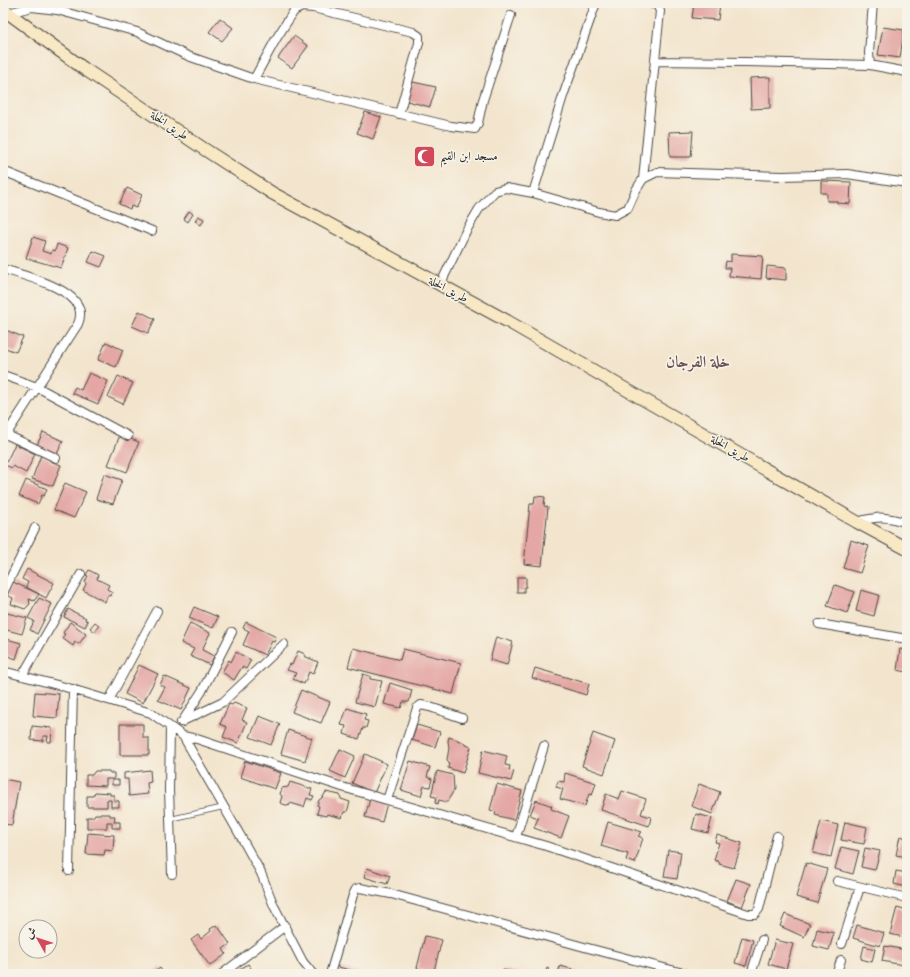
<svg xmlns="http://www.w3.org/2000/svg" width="910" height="977" font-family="'Old Standard TT',Amiri,serif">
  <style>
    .building { fill: #e4a7a4 }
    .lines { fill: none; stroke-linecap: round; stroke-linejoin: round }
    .lane-casing { stroke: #494743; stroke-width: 5.5 }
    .street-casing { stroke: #494743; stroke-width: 10 }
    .secondary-casing { stroke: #494743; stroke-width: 14 }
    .lane { stroke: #fff; stroke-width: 4 }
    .street { stroke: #fff; stroke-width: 8 }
    .secondary { stroke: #f8e8c3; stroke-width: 12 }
    .labels { text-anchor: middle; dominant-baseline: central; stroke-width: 3; stroke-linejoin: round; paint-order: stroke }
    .street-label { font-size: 12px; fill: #2b2b2b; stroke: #f7f3e8 }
    .poi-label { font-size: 12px; fill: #2b2b2b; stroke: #f7f3e8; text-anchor: start }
    .district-label { font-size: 16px; font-weight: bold; fill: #6c5655; stroke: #f7f3e8 }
  </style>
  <rect width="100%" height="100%" fill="#f7f3e8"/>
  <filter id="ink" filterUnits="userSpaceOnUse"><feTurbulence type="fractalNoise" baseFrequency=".025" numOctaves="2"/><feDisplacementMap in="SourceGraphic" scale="8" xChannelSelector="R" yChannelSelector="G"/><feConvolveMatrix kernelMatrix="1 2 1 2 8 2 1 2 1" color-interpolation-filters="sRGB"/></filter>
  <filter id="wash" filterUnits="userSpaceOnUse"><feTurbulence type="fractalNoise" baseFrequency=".012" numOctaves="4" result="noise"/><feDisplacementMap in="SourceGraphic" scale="16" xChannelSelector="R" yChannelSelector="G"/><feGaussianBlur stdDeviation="0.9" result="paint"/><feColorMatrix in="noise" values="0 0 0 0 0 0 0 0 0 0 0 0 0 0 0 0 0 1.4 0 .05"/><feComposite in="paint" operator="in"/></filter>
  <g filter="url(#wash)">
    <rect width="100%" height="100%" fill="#f3e5cd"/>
    <g id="blocks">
      <path class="building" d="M694 3H720L718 20 692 18Z
        M220 18 233 28 222 41 209 32Z
        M883 27 904 30 900 58 878 55Z
        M294 36 308 46 292 68 278 58Z
        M770 77V108L751 109 750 78Z
        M413 82 436 87 430 107 407 101Z
        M365 112 381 117 373 139 357 133Z
        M693 131 691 157H670L669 132Z
        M821 181 851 182 850 204 837 203V201H827V193H821Z
        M127 188 142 195 136 208 131 206 130 209 119 204Z
        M189 211 193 214 188 222 184 219Z
        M198 216 204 219 201 225 195 221Z
        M33 237 45 241 42 251 51 254 52 250 55 251 57 244 68 248 61 268 26 258Z
        M93 251 106 256 101 267 88 262Z
        M731 254 763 256 761 279 729 276 730 268H725L726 261 731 262Z
        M767 266 786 268V280L766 278Z
        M139 311 155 319 148 333 132 326Z
        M3 329 23 337 16 352 3 347Z
        M106 342 123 350 116 367 98 360Z
        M89 373 108 381 98 404 72 393 75 387 81 390Z
        M118 376 133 383 123 404 108 397Z
        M43 432 63 441 57 454 37 445Z
        M120 435 139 442 127 472 108 465Z
        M15 444 35 454 26 473 13 466 12 468 5 465Z
        M41 455 50 459V461L61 465 53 486 32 479Z
        M104 474 122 480 113 504 96 499Z
        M26 480 47 489 44 496 42 495 38 504 19 496Z
        M65 483 86 492 74 518 54 510Z
        M535 496 545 497 544 506 548 507 542 566 524 564 530 504H534Z
        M851 540 869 546 860 573 843 568Z
        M27 569 54 583 46 598 26 587 28 582 22 579Z
        M89 570 98 575 97 579 109 585 107 589 112 592 110 596 108 595 105 602 83 590 86 584 85 582 88 576 86 575Z
        M517 577H526V587H524V592H517Z
        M13 582 39 594 34 601 29 599 30 604 25 609 11 604 13 598 6 595Z
        M835 585 855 592 847 613 827 606Z
        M861 590 879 595 874 616 856 611Z
        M39 598 52 604 37 634 30 630 34 621 28 618Z
        M194 607 218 617 213 628 189 618Z
        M68 609 86 618 85 620 88 621 85 627 64 617Z
        M3 612 27 618 22 634 3 629Z
        M70 622 86 634 79 644 75 642 73 646 62 638 65 634 63 633Z
        M95 622 99 625 95 632 90 628Z
        M246 622 276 637 274 642 272 641 265 655 243 645 249 631 243 628Z
        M190 623 210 633 202 650 214 656 210 665 190 656 194 649 181 643Z
        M496 637 513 642 507 665 490 660Z
        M3 638 21 643 16 659 3 654Z
        M353 648 400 660 403 649 461 663 453 694 348 667Z
        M900 649 907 650V672L897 670Z
        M298 651 305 654 304 656 318 662 313 674 309 672 304 684 293 679 296 673 287 670 290 664 292 665Z
        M236 652 251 660 246 669 242 667 234 680 222 672 229 660 231 662Z
        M139 665 158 674 143 703 125 694Z
        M535 668 589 684 586 695 532 678Z
        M363 674 370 676V679L382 681 375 707 355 702Z
        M164 676 191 688 181 710 158 700 165 687 160 685Z
        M390 683 412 690 409 702H403L401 708 384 704Z
        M301 690 330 702 321 723 292 712Z
        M35 692 59 694 57 718 33 716Z
        M234 703 247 708 242 720 247 722 238 743 223 737 227 727 220 724 229 704 232 705Z
        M347 708 366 714 364 720 368 721 366 728H363L359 739 344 734 346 726 341 725Z
        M259 716 280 724 271 745 250 737Z
        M120 724H143V738H149V755H120Z
        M417 725 440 732 435 747 412 740Z
        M32 726 52 728 51 742H47L48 736H43V741L31 740Z
        M288 730 312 738 305 761 281 754Z
        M593 733 615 741 604 774 582 766Z
        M449 737 463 742 464 744 471 747 463 773 448 768 449 763 447 760 449 748 448 741Z
        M340 749 355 756 345 778 330 771Z
        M483 750 507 756 505 765 510 766 509 770 514 771 511 781 478 773Z
        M365 754 387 764 374 793 352 783Z
        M245 761 281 773 275 789 240 777Z
        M410 761 430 767 427 777 432 779 430 787 424 786 421 796 401 790Z
        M150 770 151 782 147 783 148 794 129 796 128 779H124V773Z
        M95 771H109L110 773H114V779H106V786L86 785V775H92Z
        M437 771 453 775 454 790 447 802 439 800 438 804 435 803 436 797 431 796Z
        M565 773 596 783 592 795 589 794 585 806 560 799 563 789 556 787 558 781 564 782Z
        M3 779 19 782 12 825 3 824Z
        M112 780H119V785H112Z
        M290 782 312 789 310 795 314 796 312 800 307 798 304 807 290 803 289 806 280 803 282 796 280 794 282 788 288 787Z
        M497 784 522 791 514 820 495 815 496 812 490 810Z
        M699 784 720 792 712 814 691 806Z
        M622 791 646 799 641 814 651 817 649 826 601 810 606 794 619 799Z
        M95 792 110 793V795H114V801H119V807H111V800H107V807H87V796H93Z
        M326 792 340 795 341 799 350 802 347 812H344L342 818 327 814 326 816 317 814 319 806 317 805 319 800 323 797Z
        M370 799 387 803 382 822 365 817Z
        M536 800 552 806 551 809 569 816 561 838 534 828 538 818 530 815Z
        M95 814H110V816H115L114 822H120V828H112V822H107V828H87V817H93Z
        M696 814 712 818 708 833 692 829Z
        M821 821 838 825 831 857 813 853Z
        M608 822 642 832 638 836 643 838 635 863 626 860 628 854 601 846Z
        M845 822 867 827 864 844 841 840Z
        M88 833 114 835 113 851 105 850 104 855 86 854Z
        M717 835 742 843 734 868 719 864 720 862 714 860 719 843 715 842Z
        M900 836 907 838V857L896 855Z
        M841 847 859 851 853 874 835 869Z
        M865 848 880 851 875 870 861 867Z
        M668 850 681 852 677 879 664 877Z
        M806 863 827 869 817 903 796 897Z
        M367 868 390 876 387 884 364 877Z
        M896 871 907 873V887L894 884Z
        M736 879 751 884 742 907 727 901Z
        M897 907 907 910V938L890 934Z
        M785 914 810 924 804 937 780 926Z
        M217 925 230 944 223 949 226 954 210 966 191 940 198 935 201 939 211 931 210 929Z
        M857 925 884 933 880 946 853 938Z
        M817 929 834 933 829 950 813 946Z
        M425 936 442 940 433 974H422L423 970 417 968Z
        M742 937 753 940 746 966 735 963Z
        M775 940 793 944 786 969 768 964Z
        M864 946 875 949 872 962 861 959Z
        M885 946 906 950 903 965 882 961Z
        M248 964 255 974H233Z
        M335 966 364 974H333Z
        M560 966 572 969V970L580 973V974H558Z
        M160 968 164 974H152Z
        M547 968 549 969 548 972 553 974H545Z
        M502 970 522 973V974H501Z"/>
    </g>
  </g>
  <g filter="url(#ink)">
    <use href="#blocks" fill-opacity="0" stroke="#494743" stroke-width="1"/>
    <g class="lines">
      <defs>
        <path id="lane" d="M170 819 224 807"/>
        <path id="street" d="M873 3 869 53 870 65 907 72
          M8 13 32 7 57 10 137 32 188 56 254 79 451 126 475 129 478 123 483 100 511 15
          M655 61 744 62 870 65
          M254 79 276 39 294 11 302 7 313 8 413 32 419 36V43L399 114
          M3 171 152 231
          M643 179 660 11 657 5 649 3
          M533 193 563 96 596 3
          M3 269C22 275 72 287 79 308 81 313 80 319 78 324L6 435
          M440 285 466 231 479 209 495 191 506 188 533 193 599 212 615 215 628 208 636 190 643 179 657 172 783 176 847 174 907 183
          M3 375 37 387 128 436
          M3 433 56 458
          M857 522C879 516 886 516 907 523
          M3 593 35 528
          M819 624 907 639
          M3 671 65 687 151 713 183 736 197 739 342 787 546 846 748 914H755L759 909 777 836
          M22 676 81 574
          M109 700 157 611
          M181 722 223 702 284 644
          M182 722 202 691 232 632
          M170 727 169 790 172 874
          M183 736 240 835 261 873 274 906 303 962 313 974
          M387 800 417 708 421 705 430 707 462 718
          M516 837 544 746
          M69 871 73 689
          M837 881 907 898
          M842 944 860 887
          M222 974 285 926
          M330 974 353 895 356 889 360 888 391 894 588 948 687 974
          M751 974 762 940
          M835 974 837 972 841 960"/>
        <path id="secondary" d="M3 9 83 68 204 149 272 193 507 321 857 522 907 549"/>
      </defs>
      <use href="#lane" class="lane-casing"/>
      <use href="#street" class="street-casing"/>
      <use href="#secondary" class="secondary-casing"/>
      <use href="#lane" class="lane"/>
      <use href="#street" class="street"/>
      <use href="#secondary" class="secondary"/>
    </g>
  </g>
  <defs>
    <symbol id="mosque-square" viewBox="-11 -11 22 22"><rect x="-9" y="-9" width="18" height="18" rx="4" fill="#d1495b" stroke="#f7f3e8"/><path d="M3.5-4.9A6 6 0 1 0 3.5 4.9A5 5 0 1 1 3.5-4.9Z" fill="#fff"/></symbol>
  </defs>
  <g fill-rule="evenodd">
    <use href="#mosque-square" x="412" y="144" width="25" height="25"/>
  </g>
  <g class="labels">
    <g class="street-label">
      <text transform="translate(169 126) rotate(34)">طريق الخلة</text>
      <text transform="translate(448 290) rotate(28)">طريق الخلة</text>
      <text transform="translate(730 449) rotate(30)">طريق الخلة</text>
    </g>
    <g class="poi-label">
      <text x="440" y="157">مسجد ابن القيم</text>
    </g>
    <g class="district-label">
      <text x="698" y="363">خلة الفرجان</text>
    </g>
  </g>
  <rect width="910" height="977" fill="none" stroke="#f7f3e8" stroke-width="16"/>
  <g transform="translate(38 939) rotate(309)"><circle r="19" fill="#f7f3e8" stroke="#a5a39c"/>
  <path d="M0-3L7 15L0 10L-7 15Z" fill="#d1495b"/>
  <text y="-6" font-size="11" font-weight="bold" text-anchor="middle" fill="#2b2b2b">ش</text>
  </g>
</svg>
